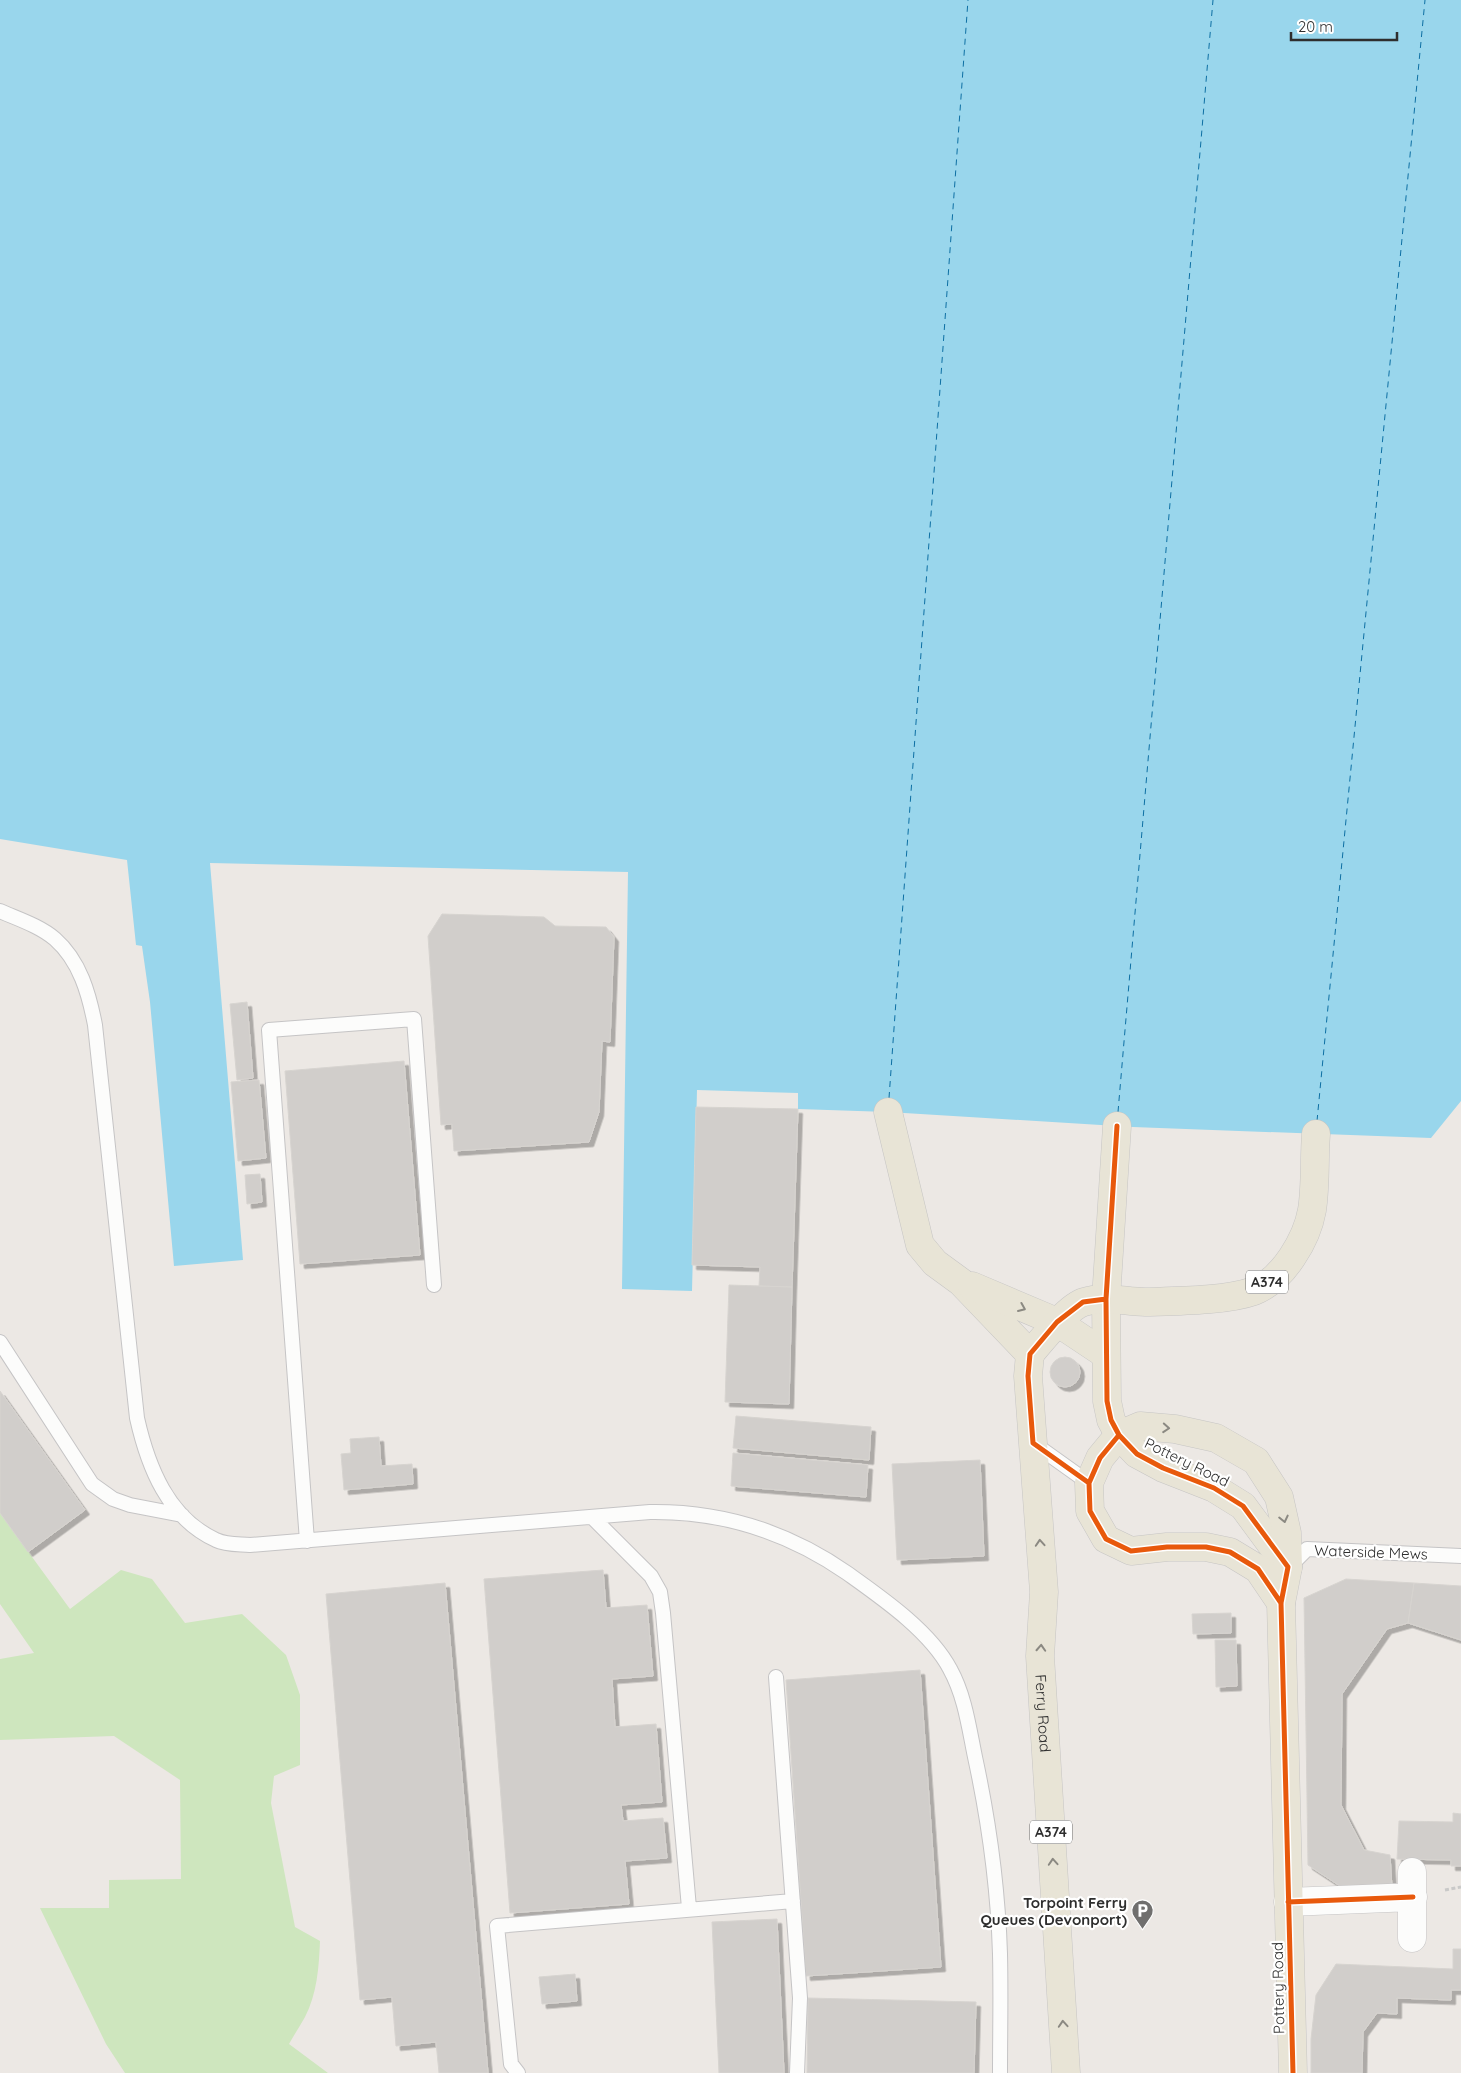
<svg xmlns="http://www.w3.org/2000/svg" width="1461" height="2073" font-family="Quicksand,sans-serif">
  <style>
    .green { fill: #cee6be }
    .water { fill: #99d6ec }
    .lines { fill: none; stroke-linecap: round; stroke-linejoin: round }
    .ferry { stroke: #0d6fa3; stroke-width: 1; stroke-dasharray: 6 5; stroke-linecap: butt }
    .building { fill: #d1cecb; stroke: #d7d4d0; filter: url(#shadow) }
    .service-casing { stroke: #c5c4c5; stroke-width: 16 }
    .minor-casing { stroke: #c5c4c5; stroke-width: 29 }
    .primary-casing { stroke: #c6c5c4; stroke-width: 29 }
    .path { stroke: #c9c9c8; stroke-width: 3; stroke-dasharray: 4 2.5; stroke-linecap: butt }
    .service { stroke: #fcfcfb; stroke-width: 14 }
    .minor { stroke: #fcfcfb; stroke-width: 28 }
    .primary { stroke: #e8e4d6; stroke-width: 28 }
    .cycleway-casing { stroke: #fff; stroke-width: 8 }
    .cycleway { stroke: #e8590c; stroke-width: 5 }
    .oneway { stroke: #8b8982 }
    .labels { text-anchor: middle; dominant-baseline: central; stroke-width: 4.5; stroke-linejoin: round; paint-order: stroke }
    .shield { fill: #fff; stroke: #6d6d6d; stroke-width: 1 }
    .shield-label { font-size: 14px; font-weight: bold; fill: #2e2e2e }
    .street-label { font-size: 15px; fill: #2e2e2e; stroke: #fff }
    .poi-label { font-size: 15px; font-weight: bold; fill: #2e2e2e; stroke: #fff; text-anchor: end }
  </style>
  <defs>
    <filter id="shadow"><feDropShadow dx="4.5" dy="4.5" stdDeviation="0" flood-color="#0004"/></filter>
  </defs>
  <rect width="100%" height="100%" fill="#ece8e4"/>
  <path class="green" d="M0 1513 70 1609 121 1570 152 1579 185 1623 242 1614 286 1655 300 1695V1765L274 1776 271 1803 295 1927 320 1941C319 1967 317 1994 305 2017 300 2026 294 2035 289 2044L328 2073H125L106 2044 40 1908H109V1880L181 1879 180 1780 114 1736 0 1740V1659L34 1653 0 1604Z"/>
  <path class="water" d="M0 0H1461V1101L1431 1138 1133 1127 888 1112 798 1109V1093L697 1090 692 1291 622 1289 628 872 210 863 243 1260 174 1266 150 1002 142 946 136 945 127 860 0 839Z"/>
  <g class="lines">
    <path class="ferry" d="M889 1098 968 0
      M1118 1112 1213 0
      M1317 1121 1425 0"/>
  </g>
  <path class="building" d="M442 914 544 917 555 926 606 927 614 937 610 1042 602 1041 599 1112 589 1142 454 1151 452 1124 441 1125 428 936Z
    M247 1002 253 1078 237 1080 230 1004Z
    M404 1061 420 1255 300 1264 285 1071Z
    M259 1080 266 1158 238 1161 231 1082Z
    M696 1107 798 1109 792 1287 759 1286 760 1267 692 1265Z
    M260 1174 262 1202 247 1204 245 1175Z
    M729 1285 792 1287 789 1404 725 1402Z
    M1050 1372a15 15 0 1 1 30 0a15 15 0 1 1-30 0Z
    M0 1391 85 1510 28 1552 0 1513Z
    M736 1416 871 1427 869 1460 733 1448Z
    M379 1437 381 1466 412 1464 413 1484 344 1490 341 1454 351 1453 350 1439Z
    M733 1453 868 1465 866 1497 731 1486Z
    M980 1460 984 1556 897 1560 892 1464Z
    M603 1570 606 1608 647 1605 653 1676 612 1679 615 1727 656 1724 662 1802 621 1805 623 1821 663 1818 667 1858 625 1861 629 1904 510 1913 484 1579Z
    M1346 1579 1414 1583 1408 1623 1387 1629 1342 1694 1341 1805 1364 1850 1390 1855 1392 1888H1343L1308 1865 1304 1598Z
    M445 1583 488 2073H439L436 2042 396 2046 392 1997 360 2000 326 1594Z
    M1414 1583 1461 1586V1640L1408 1623Z
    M1231 1613V1633L1193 1634 1192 1614Z
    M1215 1640H1236L1237 1686 1216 1687Z
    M920 1670 941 1967 806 1976 786 1680Z
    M1453 1813 1461 1814V1866H1451V1860L1397 1859 1399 1821 1453 1822Z
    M777 1919 784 2073H719L712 1922Z
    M1453 1949H1461V1990H1451V2000L1397 1998V2014L1377 2013 1363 2032 1362 2073H1311V2039L1316 1995 1336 1964 1453 1969Z
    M575 1974 577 2001 542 2004 539 1977Z
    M808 1998 976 2002 974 2073H807Z"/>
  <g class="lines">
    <defs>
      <path id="service" d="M0 911C18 919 40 926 55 939 80 961 89 994 95 1025L137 1418C148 1467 168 1518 216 1540 226 1545 239 1544 250 1545L650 1512C722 1511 788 1532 847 1573 882 1598 930 1631 950 1669 965 1696 969 1728 975 1757 989 1822 998 1888 1000 1954 1001 1994 1000 2033 1000 2073
        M0 1342 92 1484 113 1499 130 1505 182 1515
        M1033 1443 1089 1483
        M592 1517 651 1576 660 1592 663 1613 689 1908
        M307 1541 269 1030 414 1019 434 1285
        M1289 1567 1307 1549 1461 1556
        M776 1677 800 1998 797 2073
        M518 2073 511 2064 497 1926 793 1901"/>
      <path id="minor" d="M1412 1872V1938
        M1288 1902 1413 1897"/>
      <g id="primary">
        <path d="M888 1112 920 1245 935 1263 961 1282 1030 1354"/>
        <path d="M1117 1126 1106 1299 1107 1401 1111 1420 1119 1435 1137 1454 1163 1468 1214 1488 1243 1506 1288 1567 1281 1603 1293 2073"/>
        <path d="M972 1286 1057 1322 1105 1354"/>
        <path id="s1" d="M1030 1354 1028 1376 1044 1592 1040 1656 1066 2073"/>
        <path d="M1030 1354C1041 1341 1069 1306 1084 1302 1104 1295 1125 1302 1145 1302 1176 1301 1226 1301 1254 1291 1283 1280 1307 1239 1312 1210 1316 1185 1314 1158 1316 1134"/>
        <path d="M1281 1603 1258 1569 1230 1552 1206 1547H1167L1131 1551 1106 1539 1090 1511 1089 1483 1100 1458 1119 1435 1140 1426 1175 1429 1216 1438 1256 1461 1279 1497 1287 1533 1288 1567"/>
      </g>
    </defs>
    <use href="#service" class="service-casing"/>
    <use href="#minor" class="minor-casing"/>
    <use href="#primary" class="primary-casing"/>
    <path class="path" d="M1445 1890 1461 1887"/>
    <use href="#service" class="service"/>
    <use href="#minor" class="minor"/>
    <use href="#primary" class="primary"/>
    <defs>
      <path id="cycleway" d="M1117 1126 1106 1299 1107 1401 1111 1420 1119 1435 1137 1454 1163 1468 1214 1488 1243 1506 1288 1567 1281 1603 1293 2073
        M1119 1435 1100 1458 1089 1483 1090 1511 1106 1539 1131 1551 1167 1547H1206L1230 1552 1258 1569 1281 1603
        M1089 1483 1033 1443 1028 1376 1030 1354 1057 1322 1083 1302 1106 1299
        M1288 1902 1413 1897"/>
    </defs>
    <use href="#cycleway" class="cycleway-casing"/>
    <use href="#cycleway" class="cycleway"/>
  </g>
  <defs><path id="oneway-chevron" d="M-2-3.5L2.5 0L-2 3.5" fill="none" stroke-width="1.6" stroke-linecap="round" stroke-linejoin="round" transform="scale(1.25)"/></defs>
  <g class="oneway">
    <use href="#oneway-chevron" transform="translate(1022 1308) rotate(23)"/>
    <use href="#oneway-chevron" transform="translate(1166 1428) rotate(4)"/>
    <use href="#oneway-chevron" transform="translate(1284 1519) rotate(77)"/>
    <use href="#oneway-chevron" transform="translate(1040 1543) rotate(-94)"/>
    <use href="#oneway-chevron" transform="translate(1041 1648) rotate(-87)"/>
    <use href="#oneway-chevron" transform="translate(1053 1862) rotate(-94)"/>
    <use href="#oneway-chevron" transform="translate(1063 2024) rotate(-94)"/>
  </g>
  <defs>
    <symbol id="parking-pin" viewBox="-11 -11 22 30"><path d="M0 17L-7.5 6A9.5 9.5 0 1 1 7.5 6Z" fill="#706f6e" stroke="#fff"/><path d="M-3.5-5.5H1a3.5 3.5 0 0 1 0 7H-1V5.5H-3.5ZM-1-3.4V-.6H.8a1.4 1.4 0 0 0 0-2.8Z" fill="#fff"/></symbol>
  </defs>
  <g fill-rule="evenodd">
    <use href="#parking-pin" x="1130" y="1898" width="25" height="34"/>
  </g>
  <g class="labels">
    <g class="shield">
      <rect x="1246" y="1270.5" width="42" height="23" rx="4"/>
      <rect x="1030" y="1820.5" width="42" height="23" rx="4"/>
    </g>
    <g class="shield-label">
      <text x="1267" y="1282">A374</text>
      <text x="1051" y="1832">A374</text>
    </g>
    <g class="street-label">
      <text transform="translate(1187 1462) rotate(26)">Pottery Road</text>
      <text transform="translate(1371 1552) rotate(2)">Waterside Mews</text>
      <text stroke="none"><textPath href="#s1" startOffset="360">Ferry Road</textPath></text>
      <text transform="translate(1278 1988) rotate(-91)">Pottery Road</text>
    </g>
    <g class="poi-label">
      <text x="1127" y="1902">Torpoint Ferry<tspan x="1127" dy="17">Queues (Devonport)</tspan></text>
    </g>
  </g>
  <path d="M1291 32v8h106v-8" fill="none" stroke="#2e2e2e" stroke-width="2.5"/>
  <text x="1298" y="32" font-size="15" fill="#2e2e2e" stroke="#ffffff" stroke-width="4" paint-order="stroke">20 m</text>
</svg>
